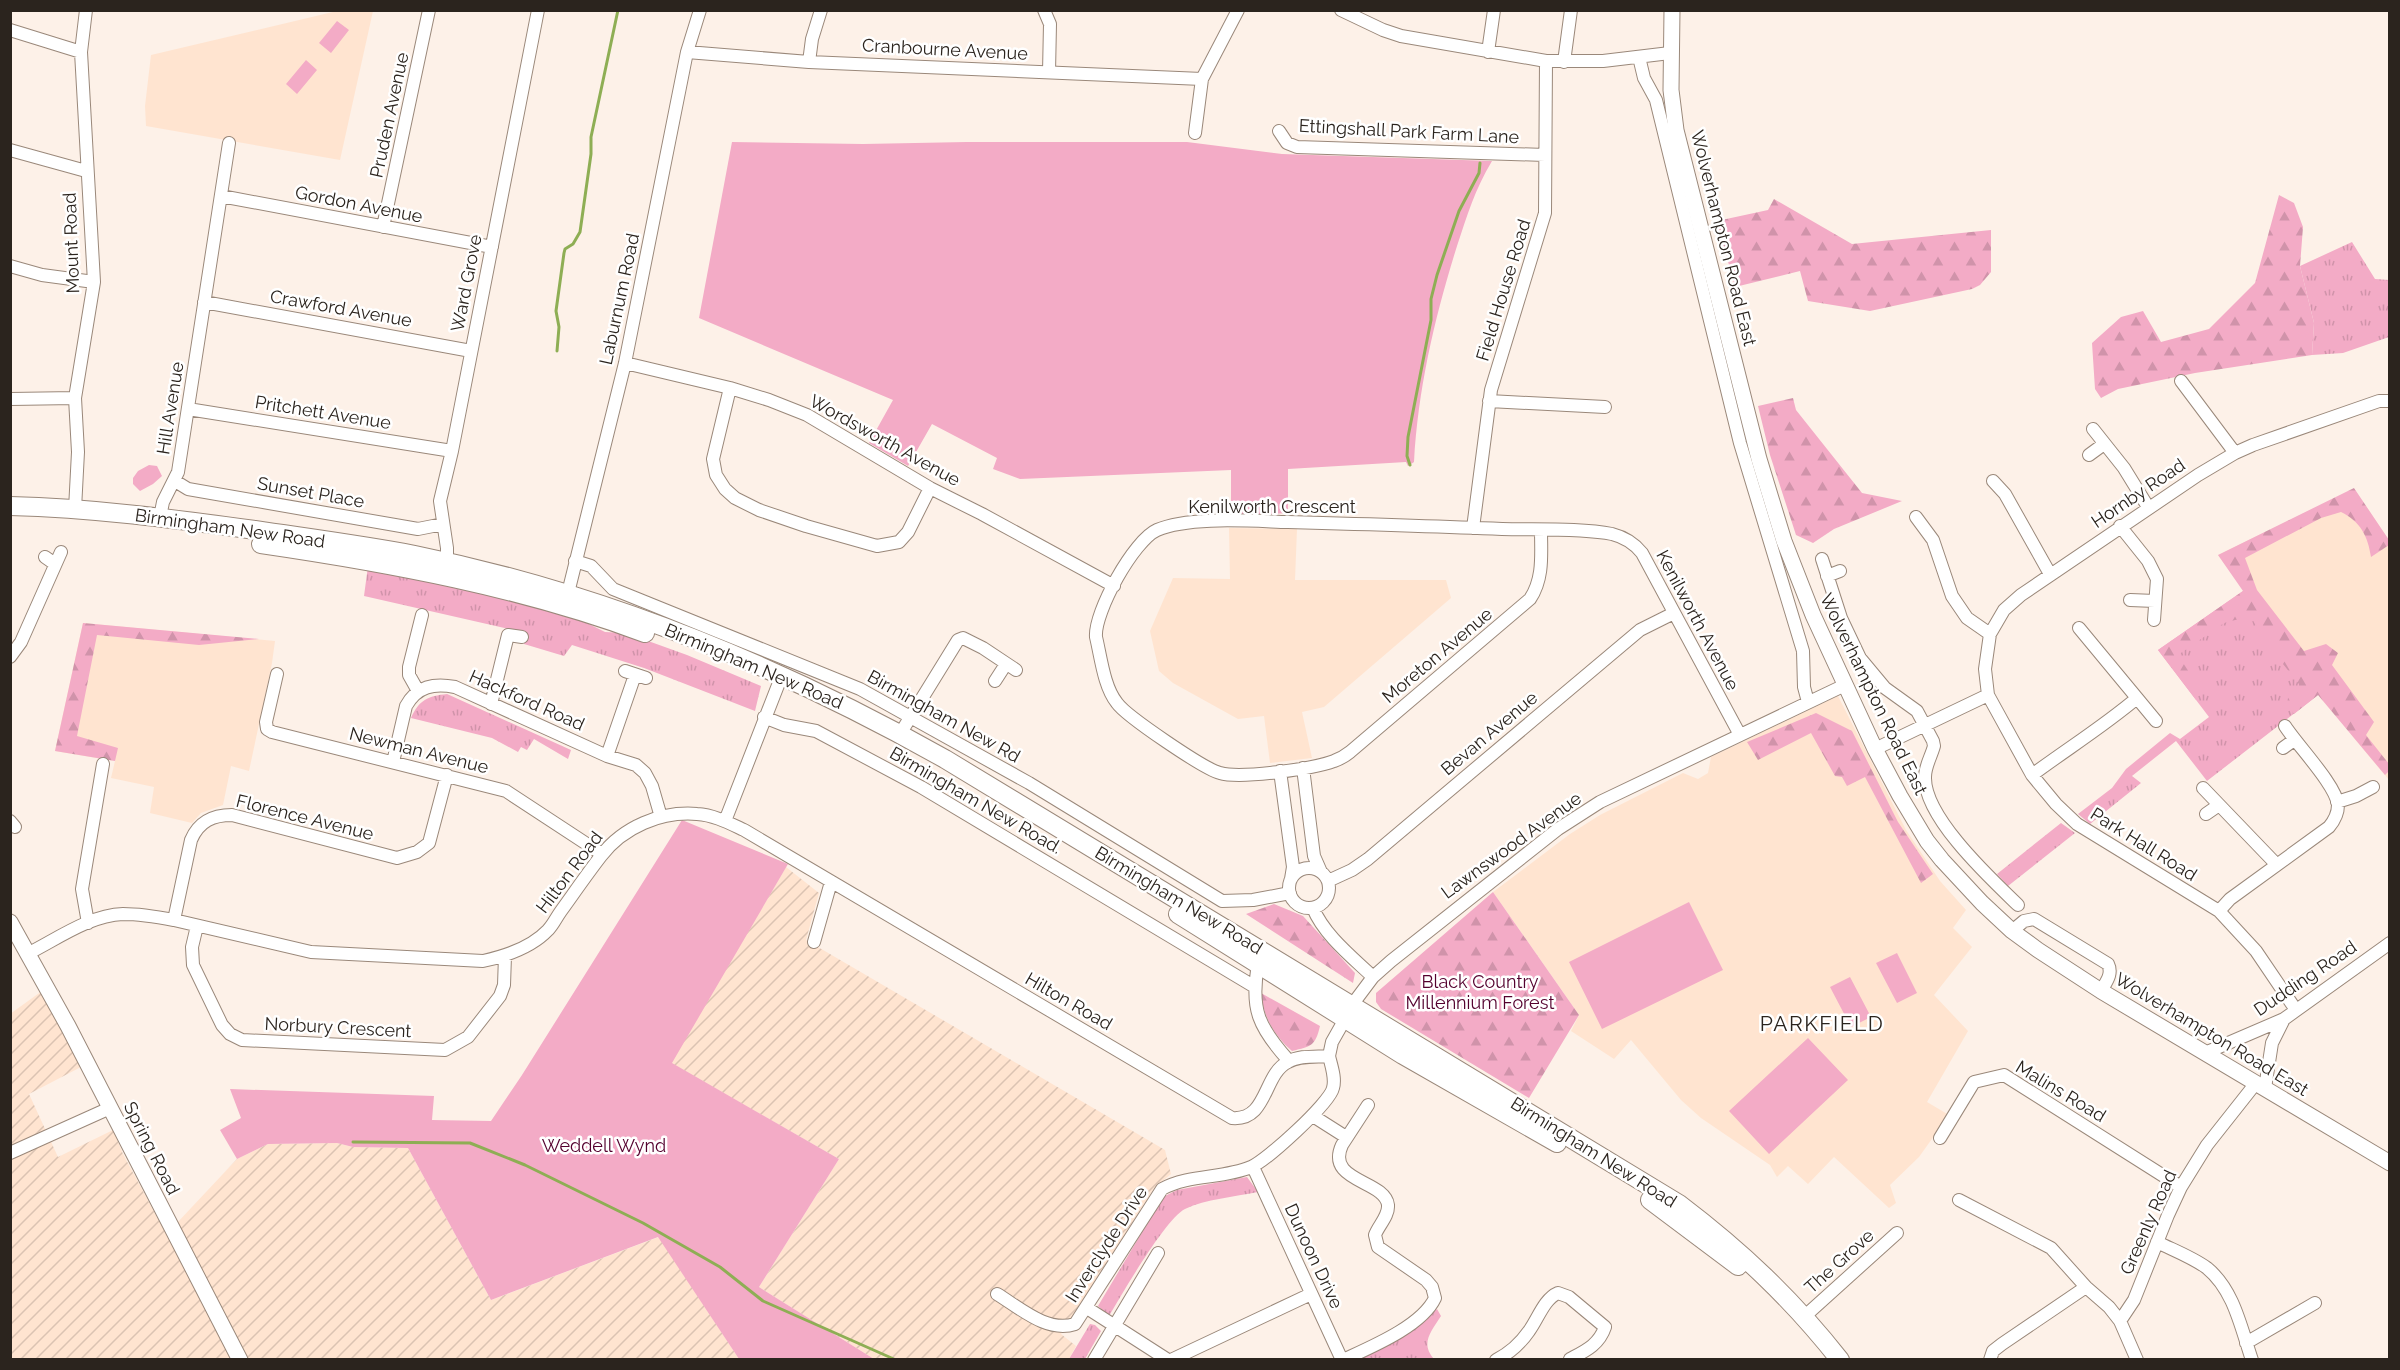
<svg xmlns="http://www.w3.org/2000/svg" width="2400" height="1370" font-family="Raleway,sans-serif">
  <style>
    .built { fill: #ffe4d0 }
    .industrial { fill: url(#industrial-furrows) }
    .grass { fill: url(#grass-tufts) }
    .forest { fill: url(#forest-firs) }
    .green { fill: #f3abc6 }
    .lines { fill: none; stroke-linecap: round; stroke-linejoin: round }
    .stream { stroke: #8eae54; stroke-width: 3 }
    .minor-casing { stroke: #9a887a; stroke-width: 14 }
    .major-casing { stroke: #9a887a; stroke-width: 17 }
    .highway-casing { stroke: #9a887a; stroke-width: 20 }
    .minor { stroke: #fff; stroke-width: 12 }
    .major { stroke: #fff; stroke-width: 15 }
    .highway { stroke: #fff; stroke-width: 18 }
    .labels { text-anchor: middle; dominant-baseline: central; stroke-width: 5; stroke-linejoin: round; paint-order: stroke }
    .street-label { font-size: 18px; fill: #2b241e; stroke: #fff }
    .park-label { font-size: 18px; fill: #54002e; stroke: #fff }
    .quarter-label { font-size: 21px; letter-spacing: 1.5px; fill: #2b241e; stroke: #fff }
  </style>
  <defs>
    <pattern id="industrial-furrows" width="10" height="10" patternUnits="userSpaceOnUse" patternTransform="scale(1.5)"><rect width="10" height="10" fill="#ffe4d0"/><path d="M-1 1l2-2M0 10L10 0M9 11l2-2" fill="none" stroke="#dbc3b2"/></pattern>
    <pattern id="grass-tufts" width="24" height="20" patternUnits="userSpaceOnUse" patternTransform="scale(1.5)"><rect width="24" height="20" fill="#f3abc6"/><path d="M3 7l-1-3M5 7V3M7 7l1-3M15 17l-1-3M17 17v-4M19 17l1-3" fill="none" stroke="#d093aa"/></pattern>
    <pattern id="forest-firs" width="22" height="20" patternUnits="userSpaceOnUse" patternTransform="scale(1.5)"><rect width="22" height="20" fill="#f3abc6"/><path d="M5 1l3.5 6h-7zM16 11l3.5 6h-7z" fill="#d093aa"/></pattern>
  </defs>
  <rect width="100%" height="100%" fill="#fdf1e8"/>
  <path class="built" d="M337 11H373L340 160 146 126 145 106 151 55Z
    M2354 489 2389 540V780L2354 738 2218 555Z
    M1229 528 1297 529 1295 580H1446L1451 598 1324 707 1302 712 1312 758 1270 763 1264 716 1238 719 1173 683 1159 671 1150 631 1173 578 1230 579Z
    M83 623 275 641 272 663 249 771 231 766 223 805 201 813 192 823 150 813 154 787 111 778 115 761 55 751Z
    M1838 696 1906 830 1940 881 1966 910 1953 928 1972 947 1934 995 1968 1031 1927 1102 1949 1115 1919 1157 1890 1185 1896 1203 1889 1208 1834 1157 1808 1184 1788 1166 1777 1177 1770 1165 1701 1118 1681 1100 1631 1040 1614 1059 1571 1031 1579 1015 1493 892 1570 834 1600 815 1683 773 1698 779 1708 773 1711 757Z"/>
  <path class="industrial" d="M786 867 819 893 806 940 1165 1150 1171 1174 1154 1188 1061 1334 1076 1346 1069 1359H874L759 1287 839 1159 671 1063Z
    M42 991 81 1067 29 1094 58 1157 113 1130 123 1154 216 1327 176 1224 237 1159 268 1144 337 1143 353 1147 408 1148 491 1300 659 1237 739 1359H11L10 1014Z"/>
  <path class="grass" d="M2352 242 2375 279 2389 280V337L2343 353 2312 355 2314 323 2300 266Z
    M368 566 569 614 605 632 626 633 687 655 761 686 755 711 644 668 572 645 564 656 524 644 526 633 364 596Z
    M2243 591 2318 695 2207 781 2176 741 2132 776 2141 783 2090 824 2078 814 2112 788 2126 769 2170 733 2180 739 2209 717 2158 650Z
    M447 694 571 750 568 759 534 739 527 750 521 747 518 752 492 738 411 718C419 700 428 696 447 694Z
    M2061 823 2075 833 2008 886 1997 874Z
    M1247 1177 1258 1192C1234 1197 1206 1199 1185 1209 1166 1218 1122 1294 1109 1316L1098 1306 1163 1197 1177 1190Z
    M1437 1309 1441 1316C1431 1332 1420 1343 1434 1359L1357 1360 1393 1343Z
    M1090 1324 1095 1325 1101 1331 1085 1359H1069Z"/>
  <path class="forest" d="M2279 195 2294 203 2303 227 2300 266 2314 323 2312 355 2195 373 2118 389 2101 398 2095 389 2092 343 2121 317 2143 311 2161 342 2209 329 2255 283Z
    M1774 199 1852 244 1991 230V272L1980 285 1972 289 1870 311 1808 301 1800 271 1735 287 1717 221 1768 210Z
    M1793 398 1796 410 1862 493 1902 501 1834 529 1813 543 1796 535 1770 455 1758 406Z
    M2354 488 2389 540V545L2371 557C2368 536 2360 521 2341 512L2321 518 2245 558 2257 590 2304 651 2326 644 2338 653 2332 665 2374 722 2366 735 2389 764V771L2385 775 2318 695 2294 714 2287 704 2288 698 2299 690V684L2275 654 2250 616 2224 623 2178 655 2194 680 2196 700 2158 650 2243 591 2218 555Z
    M83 623 259 639 199 645 97 635 77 736 118 748 115 761 55 751Z
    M1816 713 1852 731 1898 822 1933 874 1921 883 1865 777 1847 786 1842 777 1835 776 1811 733 1758 760 1747 742Z
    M1493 892 1579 1015 1529 1098 1381 1009 1376 1002V993Z
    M1274 904 1303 916 1355 973 1353 983 1246 914Z
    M1261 993 1320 1026C1315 1047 1311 1046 1292 1051 1274 1036 1263 1016 1261 993Z"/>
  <path class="green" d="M337 21 349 30 331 53 319 43Z
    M306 60 317 70 297 94 286 84Z
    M732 142 863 144 967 142H1187L1282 154 1492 161C1475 189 1467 216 1457 246 1435 316 1418 388 1414 462L1408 466 1406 462 1288 469V513L1231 516V470L1020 479 993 469 997 458 932 424 908 466 869 443 893 400 699 318Z
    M149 465 157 466 162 476 153 484 140 491 133 484V478L138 471Z
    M682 820 788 864 672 1063 839 1159 759 1287 874 1359H739L658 1237 491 1300 408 1148 353 1147 337 1143 268 1144 237 1159 220 1130 241 1118 230 1089 434 1096 432 1120 491 1121 522 1075Z
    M1689 902 1723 970 1602 1029 1569 962Z
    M1897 953 1917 993 1897 1003 1876 963Z
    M1850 977 1871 1017 1851 1027 1830 987Z
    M1808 1038 1848 1080 1769 1154 1729 1111Z"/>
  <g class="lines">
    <path class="stream" d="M557 351 559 327 556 311 564 253 565 249 573 244 580 232 591 154V137L618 10
      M1410 465 1407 456 1408 437 1431 320V299L1437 275 1459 211 1479 173 1480 163
      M353 1142 470 1143 525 1165 643 1223 720 1267 763 1301 896 1360"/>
    <defs>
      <path id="minor" d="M1044 10 1050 24 1049 72
        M1341 10 1383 30 1401 36 1546 61H1603L1670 53
        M10 30 81 52
        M687 52 809 62 1202 79
        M1488 52 1494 10
        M1639 57 1644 78 1656 100 1740 443 1803 651 1804 687 1808 702
        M809 62 812 39 821 10
        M1564 62 1571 10
        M1279 131 1287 143 1297 147 1545 155
        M1195 133 1202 79 1238 10
        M10 150 86 171
        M221 196 492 247
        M383 227 429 10
        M10 266 42 275 94 282
        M204 302 471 351
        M625 363 730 388 769 400 807 415 930 488 982 514 1114 586
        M2181 381 2235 453
        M730 388 713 459 716 475 725 489 735 498 759 510 806 526 877 546 899 542 908 532 930 488
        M10 399 75 398
        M1489 401 1605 407
        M188 409 452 451
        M2093 429 2124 468 2148 507
        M2089 455 2104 444
        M175 481 188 489 418 529 443 524
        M1993 481 2005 494 2050 574
        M75 509 78 452 75 398 94 282 81 52 86 10
        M160 517 163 502 178 472 229 143
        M1916 517 1933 540 1952 596 1967 618 1990 634
        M2120 526 2148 561 2157 579 2154 620
        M1473 528 1491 390 1545 213 1546 61
        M1541 530C1541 554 1544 578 1530 599L1350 752C1345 756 1340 759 1334 761 1313 769 1240 779 1220 773 1204 769 1126 716 1117 703 1104 687 1101 658 1096 637 1094 612 1134 540 1157 530 1189 516 1252 521 1288 522 1360 524 1431 526 1502 529 1535 530 1581 528 1612 534 1624 537 1634 543 1642 553L1740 735
        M45 557 55 564
        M1822 559 1841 618 1860 658 1885 688 1917 711 1933 741 1934 746C1931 757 1925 766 1925 777 1924 817 1990 878 2018 905
        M575 561 591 566 613 589 860 689 1029 783 1222 901 1253 900 1290 893
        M447 562V548L440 501 452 451 538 10
        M1827 576 1840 571
        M568 593 625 363 687 52 700 10
        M2130 600 2155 601
        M10 657 21 642 61 552
        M625 671 646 678
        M277 674 266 722 267 729 272 732 506 791 602 854
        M995 681 1006 664
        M418 691 409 675V667L422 615
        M2137 698 2156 721
        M491 704 508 635 522 637
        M764 717 784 725 816 731 921 787 1255 987
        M900 734 958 640 963 638 983 648 1016 670
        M2283 748 2294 740
        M1875 749 1988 695
        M607 756 635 675
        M393 762 406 706C417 686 434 683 455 687L607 756 636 765 645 773 652 786 661 817
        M1303 768 1314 856 1321 872
        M1280 771 1293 867 1291 879
        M2032 775C2067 749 2104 726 2137 698L2079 628
        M2203 788 2277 865
        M2337 802 2356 796 2373 787
        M2206 814 2219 805
        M10 821 15 827
        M725 821 782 675
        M1289 888a20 20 0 1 1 40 0a20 20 0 1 1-40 0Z
        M1328 881 1352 870 1368 859 1640 630 1674 613
        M1313 908C1324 935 1352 957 1373 977
        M2219 911 2230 899 2329 827C2334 821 2338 814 2338 805 2336 785 2297 745 2285 726
        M174 920 191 840C199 821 213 815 232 815L397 858 417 852 429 843 447 775
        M88 923 82 889 103 764
        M197 926 192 947 193 965 222 1025 230 1034 242 1040 445 1050 468 1037 500 996 504 985 505 956
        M2012 931 2024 921 2034 919 2108 964C2113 974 2106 982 2101 991
        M814 942 831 882
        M29 953C57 939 90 915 123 914 140 914 158 917 174 920L311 952 483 961C506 956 531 948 548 930 553 925 556 918 561 911 574 893 587 874 601 856 623 827 661 811 697 814 714 815 729 823 744 830L1232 1118C1268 1121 1263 1074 1288 1062 1299 1055 1316 1057 1329 1056L1332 1042 1345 1019
        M1258 965C1250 1009 1259 1028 1289 1061
        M1352 1005 1373 977 1391 961 1558 829 1600 802 1845 685
        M2296 1010 2256 951 2219 911 2077 824 2056 804 2032 775 1988 695 1985 669 1990 634 2004 610 2021 595 2198 475 2235 453 2253 445 2379 401H2390
        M2205 1053 2284 1019 2390 943
        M2265 1088 2272 1043 2283 1021
        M1313 1116 1346 1137
        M1940 1138 1974 1082 2004 1075 2181 1187
        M10 1153 110 1108
        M1253 1167 1342 1360
        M1959 1200 2051 1248 2086 1287 2109 1307 2120 1321 2137 1360
        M2157 1242C2173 1250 2192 1257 2207 1268 2234 1290 2241 1328 2252 1360
        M997 1294C1020 1308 1047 1333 1075 1324L1162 1189C1189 1174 1223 1179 1251 1167 1266 1161 1330 1103 1333 1088 1336 1078 1331 1065 1329 1056
        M1087 1308 1168 1360
        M1805 1316 1897 1233
        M2120 1321 2134 1300 2168 1215 2181 1187 2207 1145 2256 1083
        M2246 1343 2315 1303
        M1094 1360 1158 1253
        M1171 1360 1311 1294
        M1343 1360C1371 1347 1422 1326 1435 1298L1432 1287 1426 1280 1378 1247 1375 1235C1378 1226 1389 1216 1388 1205 1385 1180 1325 1182 1342 1145L1368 1105
        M1496 1360C1510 1353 1520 1344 1529 1331 1538 1319 1544 1299 1558 1293L1569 1297 1605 1327C1599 1345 1585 1351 1570 1359
        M1990 1360 1993 1351 2002 1344 2086 1287"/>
      <path id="major" d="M1672 10 1671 90 1676 130 1759 459 1784 541 1813 615 1875 749 1900 796 1927 841 1942 860 1982 903 2012 931 2038 950 2101 991 2390 1163
        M10 922 68 1026 240 1360"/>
      <path id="highway" d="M10 506C93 508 174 519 255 530 308 538 362 545 415 555 602 593 780 666 945 759L1679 1204C1741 1251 1792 1299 1840 1360
        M261 544C391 563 521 587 645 633
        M1178 914 1403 1055 1557 1143
        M1650 1200 1738 1266"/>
    </defs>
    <use href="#minor" class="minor-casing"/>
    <use href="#major" class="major-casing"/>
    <use href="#highway" class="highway-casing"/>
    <use href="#minor" class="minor"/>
    <use href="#major" class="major"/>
    <use href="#highway" class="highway"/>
  </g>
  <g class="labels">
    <g class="street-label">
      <text transform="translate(945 49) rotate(3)">Cranbourne Avenue</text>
      <text transform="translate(389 115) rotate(-78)">Pruden Avenue</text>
      <text transform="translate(1409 131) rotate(3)">Ettingshall Park Farm Lane</text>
      <text transform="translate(359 204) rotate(11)">Gordon Avenue</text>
      <text transform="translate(1724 238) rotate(76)">Wolverhampton Road East</text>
      <text transform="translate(71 243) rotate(-92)">Mount Road</text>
      <text transform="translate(466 283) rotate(-79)">Ward Grove</text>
      <text transform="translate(1503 290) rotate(-73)">Field House Road</text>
      <text transform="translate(619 299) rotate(-78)">Laburnum Road</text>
      <text transform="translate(341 308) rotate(10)">Crawford Avenue</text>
      <text transform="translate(170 408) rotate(-81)">Hill Avenue</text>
      <text transform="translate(323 412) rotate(9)">Pritchett Avenue</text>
      <text transform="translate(885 440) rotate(29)">Wordsworth Avenue</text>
      <text transform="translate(311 492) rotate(10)">Sunset Place</text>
      <text transform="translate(2138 493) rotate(-34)">Hornby Road</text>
      <text x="1272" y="506">Kenilworth Crescent</text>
      <text transform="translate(230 528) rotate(8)">Birmingham New Road</text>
      <text transform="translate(1698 620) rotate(62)">Kenilworth Avenue</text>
      <text transform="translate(1437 655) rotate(-40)">Moreton Avenue</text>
      <text transform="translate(754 666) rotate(23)">Birmingham New Road</text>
      <text transform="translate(1874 694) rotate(64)">Wolverhampton Road East</text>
      <text transform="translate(527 700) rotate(24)">Hackford Road</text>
      <text transform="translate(944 716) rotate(29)">Birmingham New Rd</text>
      <text transform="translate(1489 733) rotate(-40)">Bevan Avenue</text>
      <text transform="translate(419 750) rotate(14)">Newman Avenue</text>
      <text transform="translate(976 800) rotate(30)">Birmingham New Road.</text>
      <text transform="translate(305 817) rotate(14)">Florence Avenue</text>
      <text transform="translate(2144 844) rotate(32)">Park Hall Road</text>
      <text transform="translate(1511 845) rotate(-36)">Lawnswood Avenue</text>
      <text transform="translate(569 872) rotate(-53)">Hilton Road</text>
      <text transform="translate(1179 900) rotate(31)">Birmingham New Road</text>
      <text transform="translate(2305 978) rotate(-34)">Dudding Road</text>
      <text transform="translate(1069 1001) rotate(30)">Hilton Road</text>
      <text transform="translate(338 1027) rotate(3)">Norbury Crescent</text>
      <text transform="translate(2212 1034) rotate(31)">Wolverhampton Road East</text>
      <text transform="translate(2061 1091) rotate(31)">Malins Road</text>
      <text transform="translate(152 1148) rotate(63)">Spring Road</text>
      <text transform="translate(1594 1152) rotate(32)">Birmingham New Road</text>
      <text transform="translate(2148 1222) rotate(-66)">Greenly Road</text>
      <text transform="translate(1106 1244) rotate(-57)">Inverclyde Drive</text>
      <text transform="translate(1314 1256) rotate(65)">Dunoon Drive</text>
      <text transform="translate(1839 1261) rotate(-42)">The Grove</text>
    </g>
    <g class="park-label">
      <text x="1480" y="981">Black Country<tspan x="1480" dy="21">Millennium Forest</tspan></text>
      <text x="604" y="1145">Weddell Wynd</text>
    </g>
    <g class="quarter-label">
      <text x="1822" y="1023">PARKFIELD</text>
    </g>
  </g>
  <rect width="2400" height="1370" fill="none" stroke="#2b241e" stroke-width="24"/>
</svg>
